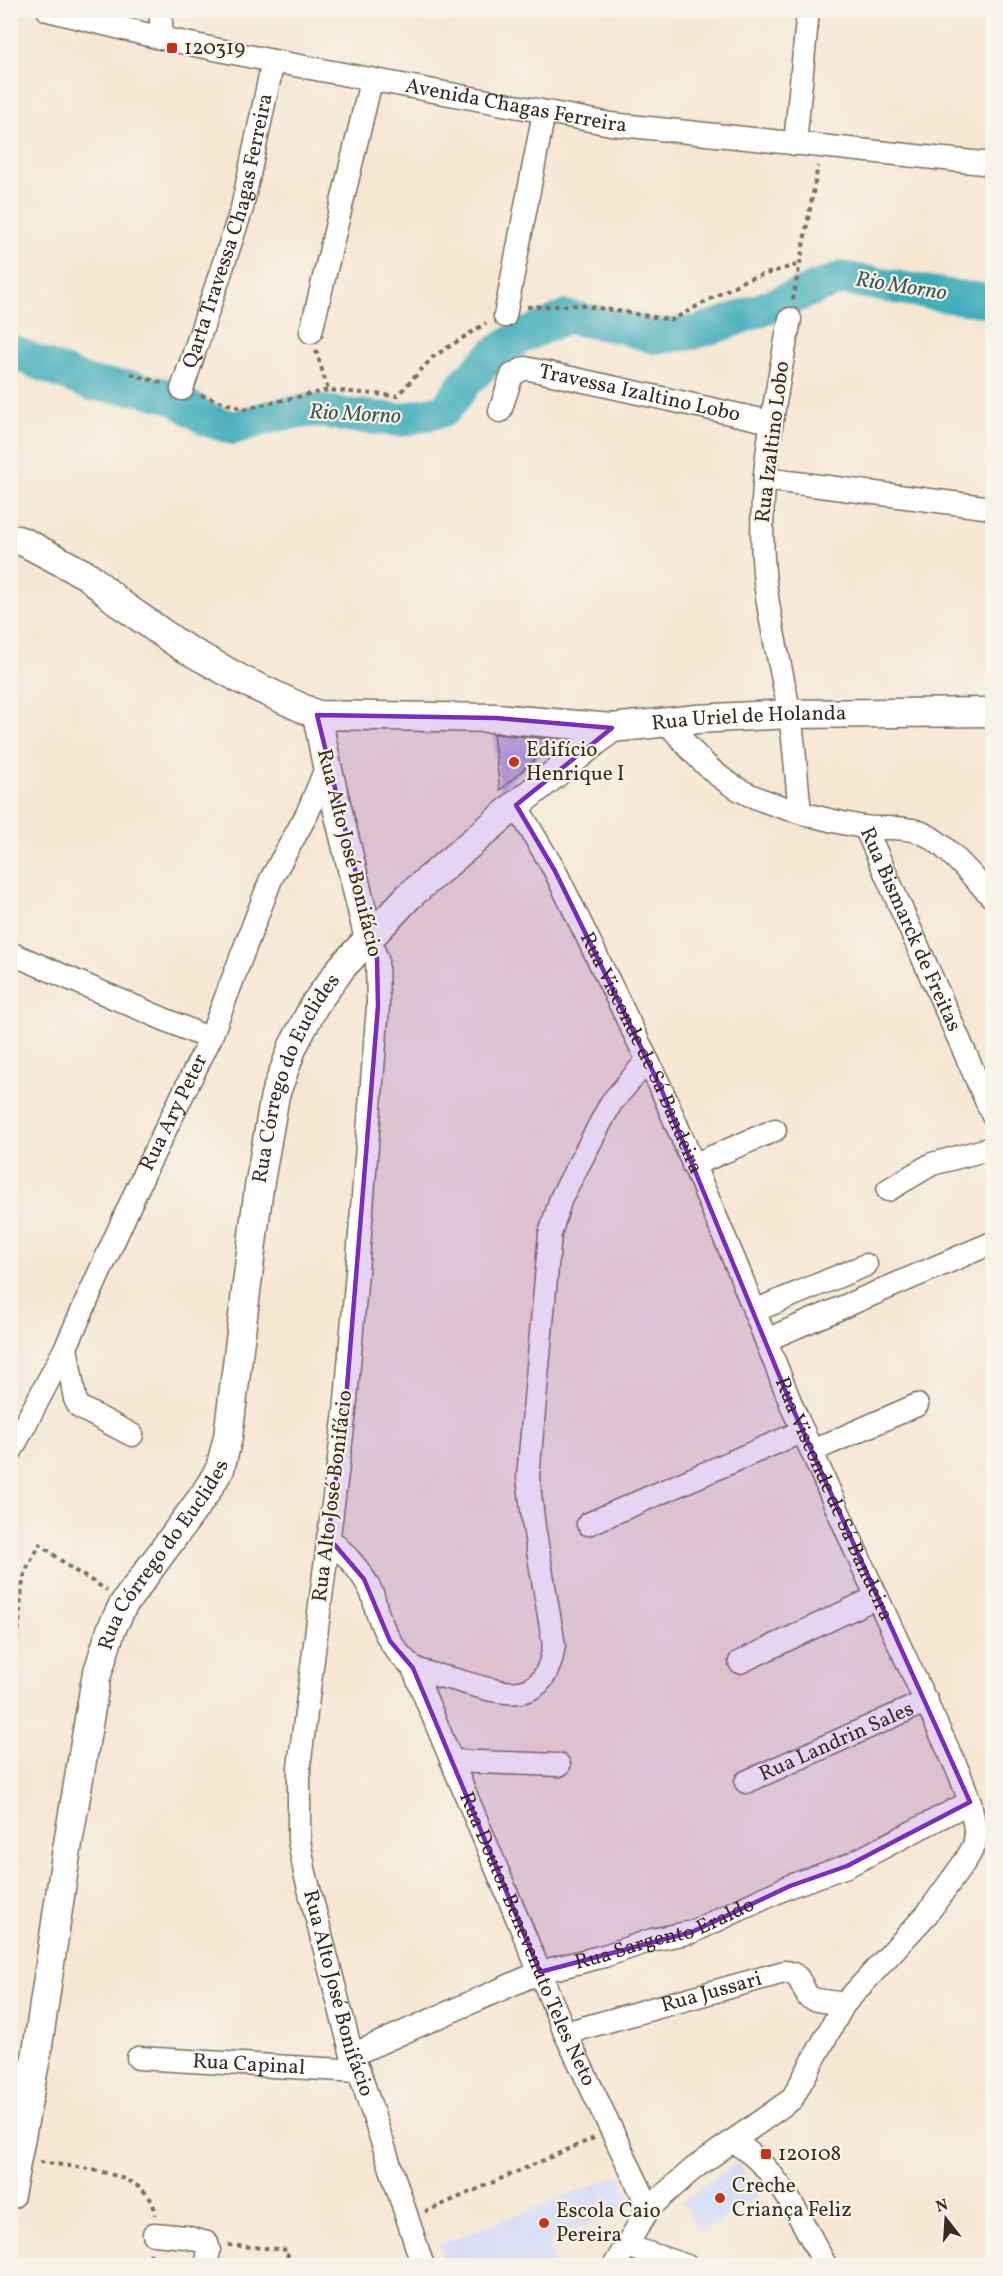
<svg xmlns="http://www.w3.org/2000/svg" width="1003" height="2276" font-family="Vollkorn,serif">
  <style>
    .built { fill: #d2d9f9 }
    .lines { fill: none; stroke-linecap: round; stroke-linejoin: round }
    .river { stroke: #3dacba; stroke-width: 34 }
    .building { fill: #b1a3da }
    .minor-casing { stroke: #7c6c5d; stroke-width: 25 }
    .major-casing { stroke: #7c6c5d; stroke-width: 31 }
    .path { stroke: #7c6c5d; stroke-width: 4; stroke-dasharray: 4.5 4.5; stroke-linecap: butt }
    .minor { stroke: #fff; stroke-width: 22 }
    .major { stroke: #fff; stroke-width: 28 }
    .marked { fill: #7b2cbf; fill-opacity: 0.2; stroke: #7b2cbf; stroke-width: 4.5; stroke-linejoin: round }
    .poi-dot { fill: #c8321e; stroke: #f7f3e8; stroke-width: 2 }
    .labels { text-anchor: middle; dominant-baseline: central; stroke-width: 4.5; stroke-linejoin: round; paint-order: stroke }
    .poi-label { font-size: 21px; fill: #3b2a1e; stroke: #f7f3e8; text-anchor: start }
    .street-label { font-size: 21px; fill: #3b2a1e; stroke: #f7f3e8 }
    .water-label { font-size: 22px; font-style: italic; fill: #3c5855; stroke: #f7f3e8 }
  </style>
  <rect width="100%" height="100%" fill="#f7f3e8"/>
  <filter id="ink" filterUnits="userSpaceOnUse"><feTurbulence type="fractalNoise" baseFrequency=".0167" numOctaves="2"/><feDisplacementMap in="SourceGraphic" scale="12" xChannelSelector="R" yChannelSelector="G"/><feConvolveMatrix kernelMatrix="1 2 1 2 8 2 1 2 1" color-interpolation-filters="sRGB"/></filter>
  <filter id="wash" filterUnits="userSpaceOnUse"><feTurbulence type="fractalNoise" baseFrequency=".008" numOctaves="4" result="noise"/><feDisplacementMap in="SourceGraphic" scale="24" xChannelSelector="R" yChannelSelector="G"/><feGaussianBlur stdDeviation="1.35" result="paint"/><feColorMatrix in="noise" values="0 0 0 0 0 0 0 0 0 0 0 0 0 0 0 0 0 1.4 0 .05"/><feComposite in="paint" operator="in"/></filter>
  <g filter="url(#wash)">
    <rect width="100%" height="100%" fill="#f6e7d3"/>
    <path class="built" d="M738 2163 760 2195 701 2233 681 2201Z
      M620 2175 634 2206 550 2240 554 2265H446L439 2245Z"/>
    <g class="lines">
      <path class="river" d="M10 351 90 384 135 388 173 397 206 419 233 428 276 415 317 410 343 415 401 420 445 410 465 383 494 354 521 337 566 317 622 327 655 337 693 333 726 323 842 278 948 296 992 301"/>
    </g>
    <g id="blocks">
      <path class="building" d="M493 734H495L557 740 500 790Z"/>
    </g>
  </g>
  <g filter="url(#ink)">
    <use href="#blocks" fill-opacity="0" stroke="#7c6c5d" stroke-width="1.5"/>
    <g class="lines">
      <defs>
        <g id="minor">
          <path id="s1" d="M48 10 161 38 273 61 611 124 992 164"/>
          <path d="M161 10V38"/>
          <path d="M795 144 808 10"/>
          <path d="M505 316 544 112"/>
          <path d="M790 319C775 402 756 487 764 572 768 619 781 665 789 711 795 744 796 778 800 811"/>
          <path d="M311 332 371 81"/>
          <path id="s2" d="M182 389 242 208 273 61"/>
          <path id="s3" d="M500 411 512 375 525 368 771 422"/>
          <path d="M765 479 992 508"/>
          <path d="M667 722C688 747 710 774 740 790 769 806 829 821 863 827 883 830 902 825 922 833 944 841 975 880 992 897"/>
          <path id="s4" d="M516 805 555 871 660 1086 738 1269 793 1409 862 1565 960 1775 970 1802 976 1834 974 1846 966 1860 927 1914 844 2004 792 2099 693 2169 649 2208 614 2266"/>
          <path id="s5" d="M865 827 992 1114"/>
          <path id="s6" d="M369 939 377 959 378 1006 357 1272 345 1412 299 1767V1840L305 1873 352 2055 359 2071 423 2266"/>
          <path d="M15 955 210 1039"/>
          <path d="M693 1165 775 1130"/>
          <path d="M888 1190 932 1164 992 1148"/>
          <path d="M754 1311 866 1265"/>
          <path d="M766 1340 992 1243"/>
          <path d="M66 1347 75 1399 79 1407 132 1435"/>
          <path d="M812 1451 917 1405"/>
          <path id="s7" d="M10 1453 66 1347 147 1167 210 1039 271 879 307 814 327 766"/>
          <path d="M588 1524 803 1431"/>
          <path d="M328 1537C344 1553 361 1570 371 1591 375 1599 375 1609 379 1617 385 1635 397 1655 412 1666 420 1673 445 1677 456 1680 502 1693 545 1711 554 1645L534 1527 528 1477 550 1234 561 1198 611 1103 646 1062"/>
          <path d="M740 1662 877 1597"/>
          <path id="s8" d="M413 1668 565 2033 649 2208"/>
          <path d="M453 1761 559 1765"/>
          <path id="s9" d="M746 1782 927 1701"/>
          <path id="s10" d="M565 2033 784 1972C800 1972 801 1985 808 1997L817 2000 844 2004"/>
          <path id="s11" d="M352 2055 540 1972 604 1956 652 1940 692 1932 790 1886 847 1866 970 1802"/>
          <path id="s12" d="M138 2058 359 2071"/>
          <path d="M732 2141C779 2167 801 2221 826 2266"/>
          <path d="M154 2234 186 2237 207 2243 209 2250 206 2266"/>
          <path d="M627 2246 687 2266"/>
        </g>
        <g id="major">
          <path id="s13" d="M10 538 24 542 88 576 122 605 181 646 242 680 317 715 496 718 612 728 697 719 790 714 992 712"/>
          <path d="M317 715 327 766 369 939"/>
          <path id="s14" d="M10 2195 37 2052 66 1855 96 1678 111 1630 123 1605 204 1495 220 1469 228 1437 259 1187 275 1095 293 1046 315 1004 342 967 409 896 516 805 612 728"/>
        </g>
      </defs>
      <use href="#minor" class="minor-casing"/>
      <use href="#major" class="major-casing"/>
      <path class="path" d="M793 300 818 166
        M527 307 581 305 672 320 745 280 800 264
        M316 350 328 390
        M131 374 165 384
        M201 395 244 409 328 390 397 396 433 357 486 323
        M10 1657C24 1632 17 1600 25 1574 28 1564 35 1554 40 1544L72 1569 107 1590
        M40 2162C72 2167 154 2171 155 2215
        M425 2212 594 2138
        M228 2245 288 2250 287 2266
        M148 2266 151 2252"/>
      <use href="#minor" class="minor"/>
      <use href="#major" class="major"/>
    </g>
  </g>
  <path class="marked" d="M317 715 496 718 612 728 516 805 555 871 660 1086 793 1409 970 1802 847 1866 790 1886 692 1932 540 1972 413 1668 390 1641 364 1579 328 1537 345 1412 378 1006 377 959Z"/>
  <g class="poi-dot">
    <rect x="166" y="42" width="12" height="12" rx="3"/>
    <circle cx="514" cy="762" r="6"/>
    <rect x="760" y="2148" width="12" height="12" rx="3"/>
    <circle cx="720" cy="2198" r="6"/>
    <circle cx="544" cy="2223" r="6"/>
  </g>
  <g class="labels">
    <g class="poi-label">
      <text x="184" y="48">120319</text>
      <text x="526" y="750">Edifício<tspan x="526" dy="24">Henrique I</tspan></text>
      <text x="778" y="2154">120108</text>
      <text x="732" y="2186">Creche<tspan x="732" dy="24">Criança Feliz</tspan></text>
      <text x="556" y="2211">Escola Caio<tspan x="556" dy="24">Pereira</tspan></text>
    </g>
    <g class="street-label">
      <text stroke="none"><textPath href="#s1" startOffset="478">Avenida Chagas Ferreira</textPath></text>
      <text stroke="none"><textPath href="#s2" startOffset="165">Qarta Travessa Chagas Ferreira</textPath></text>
      <text stroke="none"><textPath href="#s3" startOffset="170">Travessa Izaltino Lobo</textPath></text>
      <text transform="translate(773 442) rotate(-83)">Rua Izaltino Lobo</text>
      <text stroke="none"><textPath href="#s13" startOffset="789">Rua Uriel de Holanda</textPath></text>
      <text transform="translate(349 853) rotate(76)">Rua Alto José Bonifácio</text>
      <text stroke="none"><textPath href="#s5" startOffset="112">Rua Bismarck de Freitas</textPath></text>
      <text stroke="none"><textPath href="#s4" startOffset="278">Rua Visconde de Sá Bandeira</textPath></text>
      <text stroke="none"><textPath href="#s14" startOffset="1170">Rua Córrego do Euclides</textPath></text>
      <text stroke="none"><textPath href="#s7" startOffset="378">Rua Ary Peter</textPath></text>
      <text transform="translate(333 1496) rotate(-83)">Rua Alto José Bonifácio</text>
      <text stroke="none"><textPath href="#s4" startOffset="764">Rua Visconde de Sá Bandeira</textPath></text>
      <text stroke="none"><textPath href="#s14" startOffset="666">Rua Córrego do Euclides</textPath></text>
      <text stroke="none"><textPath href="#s9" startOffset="99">Rua Landrin Sales</textPath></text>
      <text stroke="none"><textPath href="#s11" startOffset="336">Rua Sargento Eraldo</textPath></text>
      <text stroke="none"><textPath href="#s8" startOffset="294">Rua Doutor Benevenuto Teles Neto</textPath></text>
      <text stroke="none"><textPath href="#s6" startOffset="1065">Rua Alto José Bonifácio</textPath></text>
      <text stroke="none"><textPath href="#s10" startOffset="152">Rua Jussari</textPath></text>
      <text stroke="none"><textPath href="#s12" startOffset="111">Rua Capinal</textPath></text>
    </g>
    <g class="water-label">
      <text transform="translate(901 287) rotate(9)">Rio Morno</text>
      <text transform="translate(355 415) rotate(3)">Rio Morno</text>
    </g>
  </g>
  <rect width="1003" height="2276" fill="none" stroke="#f7f3e8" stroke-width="36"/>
  <g transform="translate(946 2219) rotate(343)" stroke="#f7f3e8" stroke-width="4.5" paint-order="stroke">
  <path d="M0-4.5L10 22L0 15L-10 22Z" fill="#3b2a1e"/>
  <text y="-9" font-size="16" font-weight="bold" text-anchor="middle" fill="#3b2a1e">N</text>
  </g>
</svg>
